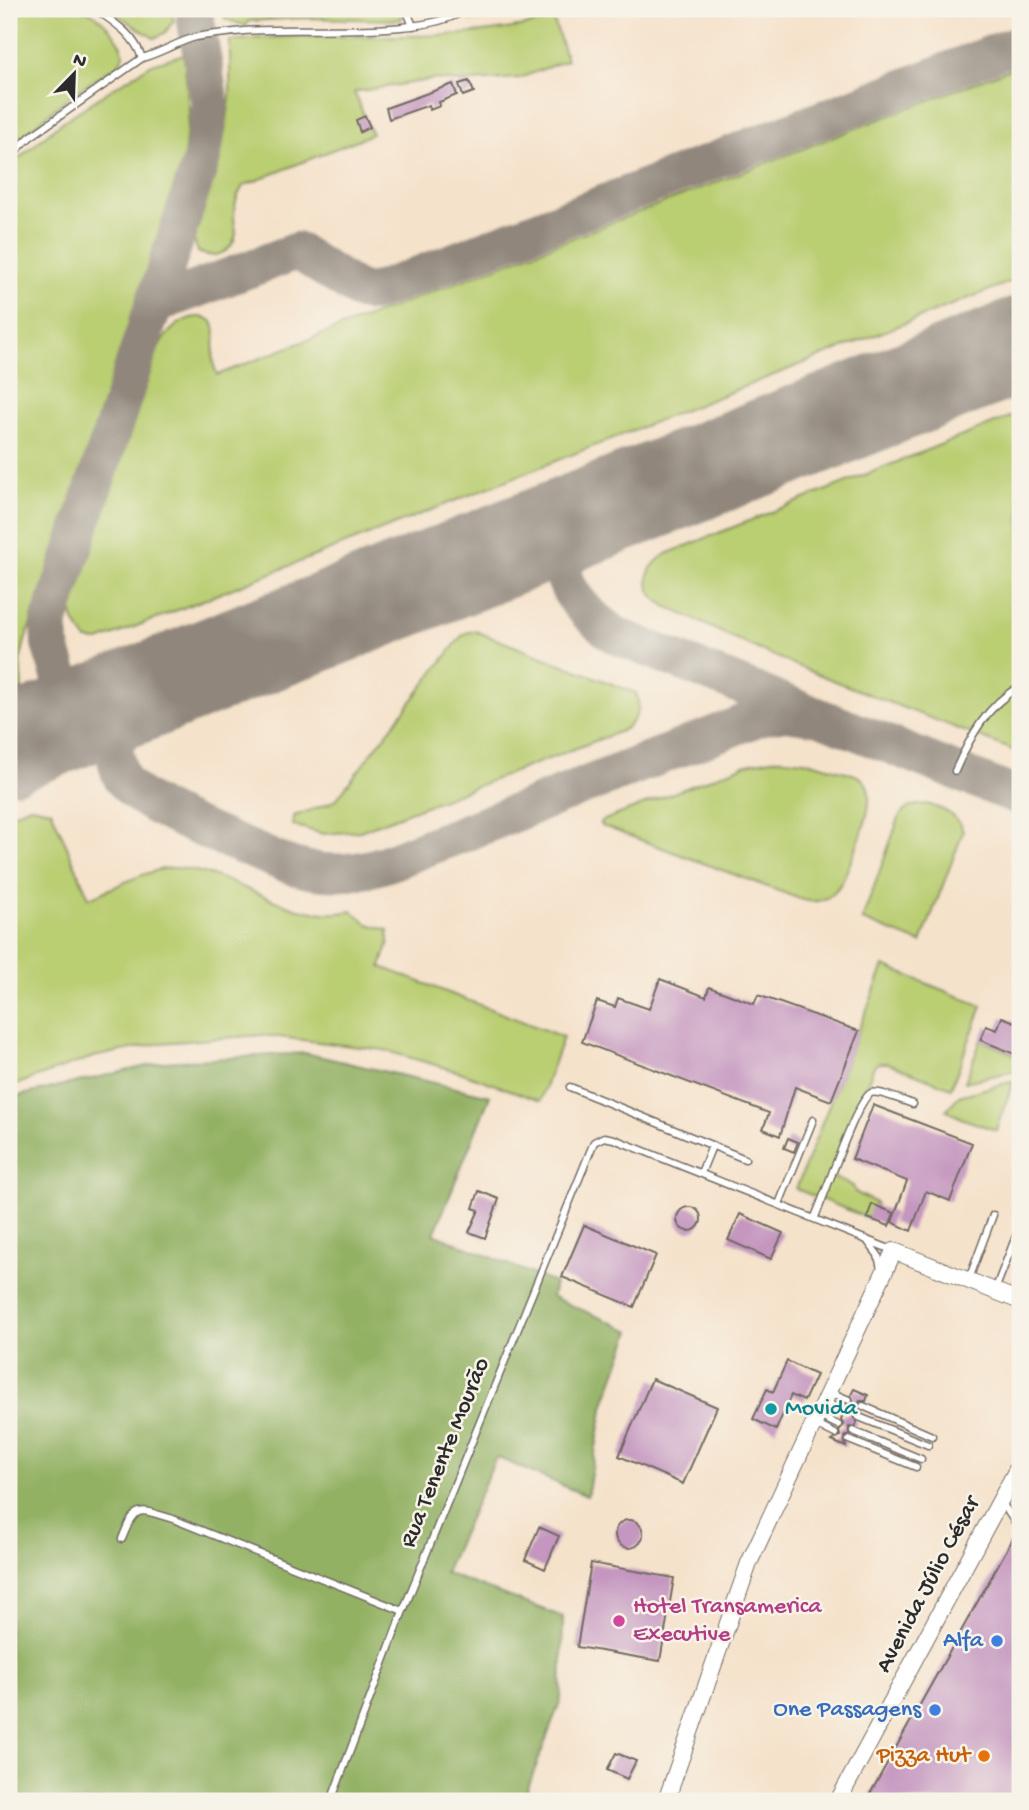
<svg xmlns="http://www.w3.org/2000/svg" width="1029" height="1810" font-family="'Gochi Hand',sans-serif">
  <style>
    .green { fill: #bace72; stroke: #727c4e; stroke-width: 2 }
    .forest { fill: #93b164; stroke: #5f6e48; stroke-width: 2 }
    .lines { fill: none; stroke-linecap: round; stroke-linejoin: round }
    .taxiway { stroke: #90867b; stroke-width: 38 }
    .runway { stroke: #90867b; stroke-width: 96 }
    .building { fill: #c496c0 }
    .service-casing { stroke: #726b63; stroke-width: 9 }
    .tertiary-casing { stroke: #726b63; stroke-width: 18 }
    .service { stroke: #fff; stroke-width: 6 }
    .tertiary { stroke: #fff; stroke-width: 16 }
    .culture-dot { fill: #0f9aa8; stroke: #f7f3e8; stroke-width: 2.5 }
    .hotel-dot { fill: #d1479c; stroke: #f7f3e8; stroke-width: 2.5 }
    .shop-dot { fill: #3f7fe0; stroke: #f7f3e8; stroke-width: 2.5 }
    .food-dot { fill: #e8710a; stroke: #f7f3e8; stroke-width: 2.5 }
    .labels { text-anchor: middle; dominant-baseline: central; stroke-width: 5; stroke-linejoin: round; paint-order: stroke }
    .culture-label { font-size: 24px; fill: #0d838f; stroke: #f7f3e8; text-anchor: start }
    .street-label { font-size: 24px; fill: #2b2b2b; stroke: #f7f3e8 }
    .hotel-label { font-size: 24px; fill: #b23c85; stroke: #f7f3e8; text-anchor: start }
    .shop-label { font-size: 24px; fill: #366cbe; stroke: #f7f3e8; text-anchor: end }
    .food-label { font-size: 24px; fill: #c56008; stroke: #f7f3e8; text-anchor: end }
  </style>
  <rect width="100%" height="100%" fill="#f7f3e8"/>
  <filter id="ink" filterUnits="userSpaceOnUse"><feTurbulence type="fractalNoise" baseFrequency=".0143" numOctaves="2"/><feDisplacementMap in="SourceGraphic" scale="14" xChannelSelector="R" yChannelSelector="G"/><feConvolveMatrix kernelMatrix="1 2 1 2 8 2 1 2 1" color-interpolation-filters="sRGB"/></filter>
  <filter id="wash" filterUnits="userSpaceOnUse"><feTurbulence type="fractalNoise" baseFrequency=".00686" numOctaves="4" result="noise"/><feDisplacementMap in="SourceGraphic" scale="28" xChannelSelector="R" yChannelSelector="G"/><feGaussianBlur stdDeviation="1.57" result="paint"/><feColorMatrix in="noise" values="0 0 0 0 0 0 0 0 0 0 0 0 0 0 0 0 0 1.4 0 .05"/><feComposite in="paint" operator="in"/></filter>
  <g filter="url(#wash)">
    <rect width="100%" height="100%" fill="#f5e2cb"/>
    <path class="green" d="M9 9C27 9 64 5 81 9 100 13 120 38 124 55L119 64 70 96 9 147Z
      M108 9H170L174 20 165 33 154 38Z
      M222 9H400L402 19 397 20 305 18 249 21 246 26 225 19Z
      M488 9H541L509 16 470 20Z
      M544 9H550L567 60 520 78 458 82 436 79 354 92 372 134 243 186C237 195 234 206 234 217 234 223 236 228 236 234 232 253 215 260 198 252L192 234 222 145 227 119 230 97V41C335 29 444 47 547 21Z
      M184 54 189 111 183 166 149 273 25 641 20 661 22 689 9 694V167L58 125 115 87 152 64Z
      M1020 65V278L99 641 87 640C75 626 69 616 73 598L152 358C161 340 178 315 201 317 207 318 212 319 214 326 218 343 208 356 217 375Z
      M1020 413V753C913 710 801 672 698 621 684 614 660 607 652 594 642 576 651 564 666 554Z
      M475 631 636 693C642 708 636 723 621 731L360 831 323 834 293 825 294 816 330 803 338 797 460 638 466 633Z
      M771 759C794 758 814 762 835 769 845 772 859 774 865 782 880 801 851 859 843 880 834 896 821 905 803 900L600 825V822L607 819 747 764Z
      M927 804C943 809 959 815 963 832L921 943 862 920 900 815C908 805 915 805 927 804Z
      M30 806 51 810 89 898C113 889 150 867 175 868 237 871 288 925 352 911L368 924 388 930 389 942 381 967 563 1037 540 1101 463 1073 384 1050 262 1035 161 1043 93 1057 9 1087V815Z
      M884 966 982 1006 951 1088 888 1063H879L874 1066 832 1177 853 1186 855 1192 876 1203 870 1219 796 1189Z
      M1020 1038V1052L1015 1071 965 1082 981 1040 1014 1054Z
      M1010 1082H1013L996 1130 963 1119 946 1110 959 1096Z"/>
    <path class="forest" d="M305 1053 490 1096 434 1234 555 1283 552 1297 631 1331 604 1404 587 1496 496 1457 445 1573 563 1617 561 1699 523 1801H23L9 1798V1098L164 1062Z"/>
    <g class="lines">
      <path class="taxiway" d="M147 323 153 310 162 302 297 251 360 291 372 293 1020 43
        M569 524C547 574 576 609 617 636L1020 797
        M156 688C134 704 113 723 115 752 116 760 118 771 122 778 141 810 244 845 281 862 315 875 350 876 385 864L762 716 785 712 820 717
        M74 720 50 644 49 623 203 155 210 104 194 9"/>
      <path class="runway" d="M9 746 1020 345"/>
    </g>
    <g id="blocks">
      <path class="building" d="M469 81 474 92 463 96 459 84Z
        M453 84 457 95 439 102 440 106 430 110 429 105 389 119 386 108Z
        M365 116 370 127 360 132 356 120Z
        M660 979 706 997 709 987 754 1004 758 995 859 1031 831 1101 795 1087 780 1136 763 1129 769 1113 582 1042 597 1001 615 1007 618 998 649 1009Z
        M1002 1017 1020 1024V1038L1015 1054 980 1040 986 1026 997 1030Z
        M873 1105 972 1143 950 1201 926 1191 911 1231 892 1222 907 1181 852 1159Z
        M788 1138 798 1142 794 1152 784 1148Z
        M479 1191 499 1199 485 1238 469 1232 479 1210 473 1208Z
        M872 1204 894 1213 889 1226 867 1218Z
        M677 1219a12 12 0 1 1 24 0a12 12 0 1 1-24 0Z
        M740 1214 783 1233 771 1259 728 1240Z
        M584 1225 656 1255 634 1307 562 1277Z
        M787 1361 816 1375 804 1401 791 1395 776 1430 753 1419 767 1389 773 1392Z
        M652 1379 717 1407 683 1484 619 1456Z
        M854 1389 868 1395 866 1401H860L858 1404 861 1411 854 1414V1418L857 1422 855 1426 849 1427V1434L844 1437 846 1447 832 1441 840 1436 839 1430 844 1425 841 1420 842 1416 849 1413 847 1405H852L854 1402 851 1395Z
        M615 1534a14 14 0 1 1 28 0a14 14 0 1 1-28 0Z
        M539 1527 559 1536 545 1569 525 1560Z
        M1016 1533H1020V1801H866Z
        M591 1563 674 1578 660 1661 577 1647Z
        M616 1753 636 1761 627 1779 607 1770Z"/>
    </g>
  </g>
  <g filter="url(#ink)">
    <use href="#blocks" fill-opacity="0" stroke="#726b63" stroke-width="2"/>
    <g class="lines">
      <defs>
        <path id="service" d="M95 9C115 23 134 34 142 58 161 53 177 42 196 37 212 34 229 33 244 31 297 26 427 39 466 9
          M406 9 413 26
          M9 157 30 137 142 58
          M955 771C970 737 987 705 1020 686
          M570 1087 745 1159
          M701 1173 712 1146
          M779 1204 813 1120
          M814 1219C825 1197 856 1100 871 1093 878 1090 904 1101 913 1104
          M866 1239 878 1255 881 1269
          M969 1279 993 1215
          M995 1290 1020 1226
          M830 1392 849 1400
          M825 1402 844 1411
          M863 1406 932 1436
          M819 1416 838 1425
          M859 1417 928 1445
          M815 1424 835 1434
          M853 1431 921 1459
          M849 1440 916 1467
          M1002 1503 1019 1528
          M122 1539C136 1503 139 1509 173 1519L403 1611
          M331 1801 403 1611 594 1142 604 1137 614 1139 892 1250"/>
        <path id="tertiary" d="M666 1801 749 1563 894 1251 1020 1301
          M838 1801 1020 1464"/>
      </defs>
      <use href="#service" class="service-casing"/>
      <use href="#tertiary" class="tertiary-casing"/>
      <use href="#service" class="service"/>
      <use href="#tertiary" class="tertiary"/>
    </g>
  </g>
  <circle class="culture-dot" cx="771" cy="1409" r="7"/>
  <circle class="hotel-dot" cx="619" cy="1621" r="7"/>
  <g class="shop-dot">
    <circle cx="997" cy="1641" r="7"/>
    <circle cx="935" cy="1710" r="7"/>
  </g>
  <circle class="food-dot" cx="984" cy="1756" r="7"/>
  <g class="labels">
    <g class="culture-label">
      <text x="785" y="1409">Movida</text>
    </g>
    <g class="street-label">
      <text transform="translate(446 1453) rotate(-68)">Rua Tenente Mourão</text>
      <text transform="translate(929 1585) rotate(-62)">Avenida Júlio César</text>
    </g>
    <g class="hotel-label">
      <text x="633" y="1607">Hotel Transamerica<tspan x="633" dy="28">Executive</tspan></text>
    </g>
    <g class="shop-label">
      <text x="983" y="1641">Alfa</text>
      <text x="921" y="1710">One Passagens</text>
    </g>
    <g class="food-label">
      <text x="970" y="1756">Pizza Hut</text>
    </g>
  </g>
  <rect width="1029" height="1810" fill="none" stroke="#f7f3e8" stroke-width="35"/>
  <g transform="translate(74 74) rotate(23)" stroke="#f7f3e8" stroke-width="5" paint-order="stroke">
  <path d="M0-5L12 26L0 18L-12 26Z" fill="#2b2b2b"/>
  <text y="-10" font-size="19" font-weight="bold" text-anchor="middle" fill="#2b2b2b">N</text>
  </g>
</svg>
